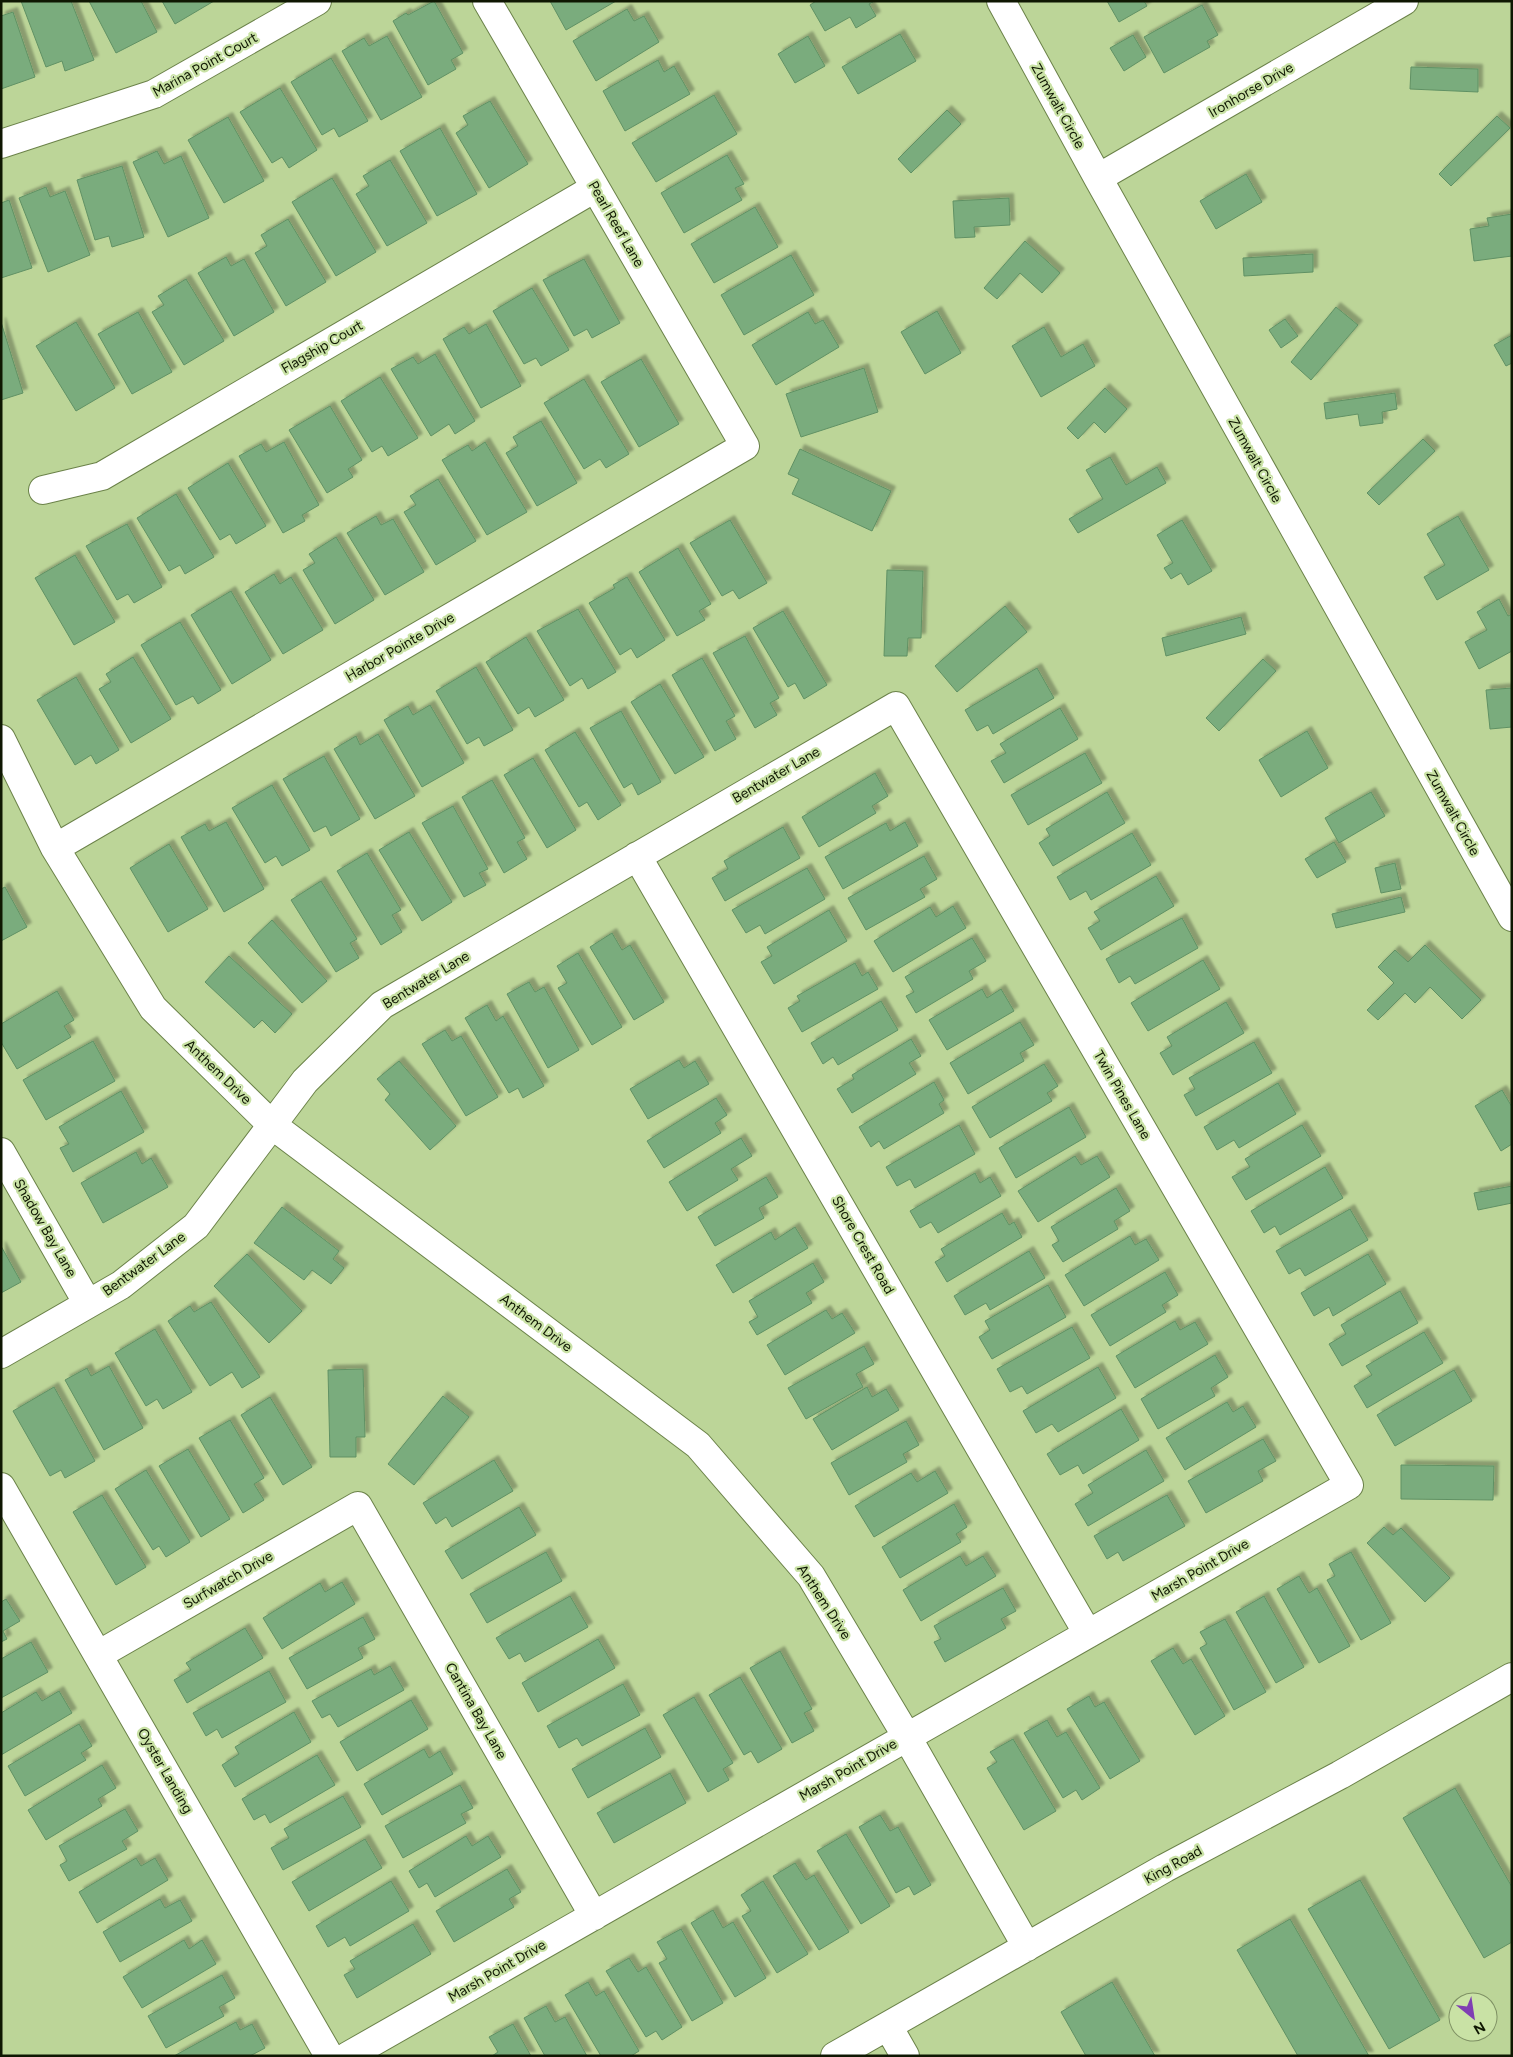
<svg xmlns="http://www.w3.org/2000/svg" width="1513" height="2057" font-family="Figtree,sans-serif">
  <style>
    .building { fill: #7aac7d; stroke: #609164; filter: url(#shadow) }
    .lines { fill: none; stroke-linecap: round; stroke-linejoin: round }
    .minor-casing { stroke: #6b8249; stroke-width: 30 }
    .minor { stroke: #fff; stroke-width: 28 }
    .labels { text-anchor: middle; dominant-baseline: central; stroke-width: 4.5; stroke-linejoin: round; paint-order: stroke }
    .street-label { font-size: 14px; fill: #0f1702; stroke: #c9e2a5 }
  </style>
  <defs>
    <filter id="shadow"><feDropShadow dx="4.5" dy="-4.5" stdDeviation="1" flood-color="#0004"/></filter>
  </defs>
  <rect width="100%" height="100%" fill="#bcd598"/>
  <path class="building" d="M21 1H71L94 60 65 71 62 61 46 67Z
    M89 1H141L157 32 116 53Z
    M162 1H214L175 24Z
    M434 1 463 53 451 60 456 69 428 85 393 21 406 13 408 15Z
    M550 1H616L566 30Z
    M816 1H875L869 4 876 16 856 28 850 17 825 31 810 5Z
    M1107 1H1144L1147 6 1119 22Z
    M1202 5 1218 35 1207 41 1210 47 1164 73 1144 37Z
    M627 9 634 21 644 16 659 42 596 81 573 41Z
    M13 12 35 77 1 89V16Z
    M900 34 916 61 858 94 842 67Z
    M1133 35 1146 57 1124 71 1110 48Z
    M387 36 422 97 381 120 342 51 364 38 369 46Z
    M808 36 825 66 795 83 778 54Z
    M331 58 368 121 339 137 334 128 322 135 291 82Z
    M658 60 664 72 674 66 690 94 625 131 603 91Z
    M1411 67 1478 69V92L1410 89Z
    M280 88 317 150 289 168 282 157 272 163 240 112Z
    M714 95 737 134 656 182 632 143Z
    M490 101 528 164 489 188 456 133 468 125 463 116Z
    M947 110 961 124 911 173 898 159Z
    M1497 116 1510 128 1451 186 1439 174Z
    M228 117 264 181 224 203 188 140Z
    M440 128 477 194 437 216 400 151Z
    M157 151 164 164 181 156 209 218 168 237 133 162Z
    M727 155 744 184 735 188 742 200 684 233 661 193Z
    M390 160 427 223 387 246 356 194 369 186 363 176Z
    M122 166 144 237 112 247 109 236 95 240 77 180Z
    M1246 174 1262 202 1216 229 1200 201Z
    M332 178 376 252 336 276 292 202Z
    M46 187 50 197 65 191 90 255 48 272 19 198Z
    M1009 198 1010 225 974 227 975 237 955 238 953 201Z
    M9 200 32 268 1 278V203Z
    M755 207 778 247 714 283 691 244Z
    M1512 214V256L1474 261 1470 229 1489 226 1487 218Z
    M288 219 326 282 286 306 255 253 267 246 261 235Z
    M1025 241 1060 273 1042 293 1020 273 997 299 984 288Z
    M1313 254V272L1244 276 1243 258Z
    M791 255 814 295 744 335 721 295Z
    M226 257 231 266 244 259 274 312 234 336 198 273Z
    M584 259 620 323 592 338 587 329 574 336 543 280Z
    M186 279 224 341 184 365 152 312 164 305 158 296Z
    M532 288 569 350 541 366 536 358 524 364 493 311Z
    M1336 307 1358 325 1311 380 1291 362Z
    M937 311 961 353 925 374 901 332Z
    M138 312 172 372 132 394 98 334Z
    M808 312 815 324 823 320 839 347 776 385 752 345Z
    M1285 319 1298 336 1281 348 1269 330Z
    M1 322 23 393 1 400Z
    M76 322 115 388 76 411 36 346Z
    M486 324 521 386 481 408 443 339 464 327 469 334Z
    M1044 327 1061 357 1083 344 1095 366 1041 397 1012 346Z
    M1512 335V363L1506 366 1494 345Z
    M435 354 475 421 455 434 449 424 431 436 391 369 413 357 418 364Z
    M641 359 679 424 639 447 601 382Z
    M864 368 878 412 801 437 786 394Z
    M380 377 418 438 388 456 382 446 372 452 341 401Z
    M584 379 629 454 606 468 600 459 584 469 544 403Z
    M1105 388 1127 409 1105 433 1094 422 1078 439 1067 428Z
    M1395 393 1397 409 1382 412 1383 423 1360 426 1358 414 1326 419 1324 403Z
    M330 406 362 460 348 469 353 477 327 493 289 430Z
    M541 421 577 483 537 506 506 453 518 446 513 437Z
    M1423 439 1435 451 1379 505 1367 493Z
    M284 442 319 505 302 515 305 521 283 533 239 456 261 444 266 452Z
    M485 442 527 512 487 535 442 460 468 445 472 451Z
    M800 449 891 491 872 531 792 494 799 479 788 474Z
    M1110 457 1126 485 1157 467 1166 483 1078 533 1069 519 1103 499 1086 470Z
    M228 463 266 526 236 544 230 534 220 540 188 488Z
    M438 479 476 541 436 565 404 512 416 505 410 496Z
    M176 494 214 557 185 574 180 565 169 571 137 518Z
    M376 516 381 525 393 519 424 572 385 595 347 533Z
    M1458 516 1489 570 1437 600 1424 577 1445 565 1427 534Z
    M730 520 767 583 739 599 733 590 722 596 690 543Z
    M1182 520 1212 571 1188 585 1181 573 1171 579 1164 568 1173 563 1157 535Z
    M127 524 162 587 134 603 128 594 117 600 86 546Z
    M336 537 374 600 335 624 303 570 315 563 309 554Z
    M678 548 711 604 699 611 705 620 677 636 639 572Z
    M75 555 115 622 74 645 35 578Z
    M887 570 923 571 921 638H908L907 656H884Z
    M274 574 280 584 291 577 323 630 283 654 245 592Z
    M627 577 665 640 637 658 631 648 620 655 589 603 615 588 613 585Z
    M231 591 271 660 232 684 191 615Z
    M1499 599 1508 616 1512 614V651L1479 669 1465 642 1487 630 1477 612Z
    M1005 606 1027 632 957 692 935 666Z
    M578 609 616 672 588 689 582 678 570 686 537 631Z
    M783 611 827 685 804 699 795 683 788 687 753 628Z
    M1241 617 1246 634 1166 656 1162 638Z
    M180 622 221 690 198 704 193 696 176 705 141 645Z
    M745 636 779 698 770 703 777 715 755 728 713 653Z
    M526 637 564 700 535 717 529 707 518 714 486 662Z
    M133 657 171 719 131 743 99 689 111 682 106 674Z
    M702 658 735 716 726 721 736 739 715 751 672 675Z
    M1263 659 1276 671 1219 731 1206 718Z
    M476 667 513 730 484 746 479 737 467 744 436 691Z
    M1037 668 1054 698 993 734 988 725 977 731 965 710Z
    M76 677 119 750 96 764 91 755 75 765 37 700Z
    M660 684 704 757 675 774 631 702Z
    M1512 688V727L1490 729 1486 690Z
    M430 705 464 763 422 787 384 720 408 706 413 715Z
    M1060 708 1078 739 1004 783 991 761 1006 753 1000 744Z
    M621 711 661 782 638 795 632 783 624 788 590 728Z
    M1307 731 1328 768 1281 797 1259 760Z
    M575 732 621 805 598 820 587 802 579 807 545 750Z
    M378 734 415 796 375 819 334 749 356 736 360 745Z
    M1085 753 1102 783 1028 825 1011 795Z
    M324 756 360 819 331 836 326 826 314 832 283 779Z
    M533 758 576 830 547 848 504 775Z
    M875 773 888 796 872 806 876 813 819 847 802 817Z
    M492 780 525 838 517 842 527 859 504 873 462 797Z
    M272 785 310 850 282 866 276 856 265 863 232 808Z
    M1107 792 1125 823 1053 866 1039 843 1050 836 1046 829Z
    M1371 792 1385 816 1339 843 1325 818Z
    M453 806 488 869 479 873 486 885 464 897 422 823Z
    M226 822 264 889 224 912 181 837 205 824 209 831Z
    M905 822 918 846 843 889 825 857 886 823 890 831Z
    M783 827 800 858 725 901 712 878 728 869 724 861Z
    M409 832 452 902 422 921 379 850Z
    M1132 833 1151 865 1091 900 1086 891 1070 900 1057 877Z
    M1334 842 1346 862 1317 878 1305 859Z
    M169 844 208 909 168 932 130 868Z
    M367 853 401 910 392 915 402 932 381 945 337 871Z
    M924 856 937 879 920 889 925 897 866 930 848 898Z
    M1395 863 1401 889 1381 893 1375 868Z
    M807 868 825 899 765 934 760 925 746 933 732 910Z
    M1156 876 1174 906 1101 950 1088 928 1100 921 1094 912Z
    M321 881 357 939 350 943 359 958 336 972 291 900Z
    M5 887 27 927 1 941V889Z
    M1401 897 1405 912 1336 928 1332 914Z
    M953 906 966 928 893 972 874 941 930 907 936 917Z
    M829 910 847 941 774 984 761 962 772 956 767 947Z
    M1182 918 1198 948 1135 984 1130 976 1119 983 1106 959Z
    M272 920 327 981 302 1003 248 943Z
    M612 933 622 950 630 945 664 1002 634 1020 590 947Z
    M972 938 986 961 969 971 973 979 916 1013 906 996 914 992 905 977Z
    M1425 945 1481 1000 1462 1019 1430 987 1415 1003 1405 993 1378 1020 1367 1010 1394 983 1378 967 1395 950 1408 962Z
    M578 953 622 1027 592 1045 558 988 567 983 557 966Z
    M229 956 292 1014 275 1033 262 1020 254 1028 205 982Z
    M1203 960 1220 989 1148 1031 1131 1003Z
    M855 963 862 976 868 972 878 989 802 1032 788 1008 800 1001 797 996Z
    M529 982 535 992 544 987 579 1050 548 1068 507 994Z
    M982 989 987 998 1001 989 1014 1011 947 1050 929 1020Z
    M57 991 74 1020 64 1026 71 1037 17 1069 1 1042V1024Z
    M881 1001 898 1030 838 1065 833 1057 823 1064 811 1043Z
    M1226 1002 1244 1033 1173 1075 1160 1053 1172 1046 1167 1037Z
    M487 1005 496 1021 503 1016 544 1086 523 1098 518 1088 509 1093 465 1018Z
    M1020 1022 1034 1045 1020 1053 1024 1061 968 1094 950 1063Z
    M445 1030 452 1041 461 1036 498 1097 466 1116 422 1044Z
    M911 1039 921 1056 909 1063 916 1074 852 1113 837 1089 854 1079 852 1075Z
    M93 1041 115 1081 46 1120 23 1080Z
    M1254 1042 1272 1073 1196 1116 1184 1095 1195 1089 1189 1078Z
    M679 1060 684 1068 695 1061 709 1084 648 1119 630 1089Z
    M399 1061 456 1126 430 1150 385 1100 390 1094 377 1079Z
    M1044 1064 1058 1086 1047 1093 1052 1101 990 1138 972 1107Z
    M934 1082 944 1100 939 1104 944 1113 884 1149 879 1141 871 1147 859 1127Z
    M1278 1083 1296 1114 1239 1148 1234 1140 1217 1150 1204 1127Z
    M1502 1090 1512 1107V1144L1501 1151 1475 1106Z
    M121 1091 144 1132 73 1172 60 1148 69 1144 59 1127Z
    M716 1098 727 1115 715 1123 721 1133 664 1168 647 1141Z
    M1069 1107 1086 1137 1016 1178 999 1148Z
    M959 1125 975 1154 915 1188 910 1179 897 1186 886 1167Z
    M1302 1125 1321 1156 1246 1200 1232 1177 1250 1167 1245 1159Z
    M741 1138 752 1156 731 1169 738 1180 687 1211 669 1182Z
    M136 1152 142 1164 151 1158 168 1187 103 1223 81 1183Z
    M1075 1156 1081 1165 1097 1156 1110 1177 1038 1222 1018 1191Z
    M1325 1167 1343 1198 1280 1235 1275 1226 1264 1233 1251 1211Z
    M975 1173 980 1183 990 1177 1001 1196 938 1233 931 1222 920 1228 910 1211Z
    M766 1177 778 1197 759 1208 764 1218 715 1246 698 1217Z
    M1512 1186V1203L1478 1210 1474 1193Z
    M1116 1188 1130 1211 1114 1221 1118 1229 1063 1262 1052 1245 1059 1241 1051 1227Z
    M282 1207 339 1251 333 1259 344 1268 331 1284 312 1270 304 1280 254 1243Z
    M1350 1209 1368 1240 1305 1276 1300 1268 1289 1274 1276 1251Z
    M1002 1213 1009 1225 1014 1222 1022 1237 947 1282 935 1262 945 1256 941 1249Z
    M795 1227 808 1248 733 1293 716 1265 771 1232 775 1240Z
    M1130 1236 1135 1245 1146 1239 1159 1260 1084 1306 1065 1275Z
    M1 1246 21 1282 1 1293Z
    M1029 1251 1045 1278 990 1310 986 1303 965 1315 954 1296Z
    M247 1254 302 1311 269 1343 214 1286Z
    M1368 1254 1386 1284 1333 1316 1329 1307 1314 1316 1301 1293Z
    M813 1263 824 1282 806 1293 812 1303 757 1335 749 1322 758 1317 749 1301Z
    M1165 1272 1178 1295 1162 1305 1166 1312 1110 1346 1091 1315Z
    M1048 1285 1066 1317 992 1359 979 1337 990 1330 985 1321Z
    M1400 1291 1418 1323 1342 1366 1329 1344 1346 1334 1341 1325Z
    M211 1302 260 1377 242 1388 232 1372 210 1386 168 1321 190 1306 194 1312Z
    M826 1310 832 1319 842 1313 855 1333 785 1375 767 1345Z
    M1175 1321 1180 1330 1195 1322 1208 1344 1135 1388 1116 1356Z
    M1072 1327 1090 1358 1027 1394 1022 1386 1010 1392 997 1369Z
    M155 1329 192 1392 163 1409 157 1399 146 1406 115 1353Z
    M1424 1332 1443 1363 1367 1408 1354 1386 1372 1375 1366 1366Z
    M864 1346 874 1364 856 1374 863 1387 806 1419 788 1388Z
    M1215 1355 1228 1377 1211 1388 1215 1396 1158 1429 1141 1399Z
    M109 1366 143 1428 104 1450 65 1380 87 1368 91 1376Z
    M1098 1367 1116 1398 1058 1432 1052 1424 1036 1433 1023 1411Z
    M363 1369 365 1437H356V1457H330L328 1370Z
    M1454 1370 1472 1401 1395 1446 1377 1415Z
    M54 1387 95 1461 65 1478 61 1470 50 1476 13 1411Z
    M867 1387 872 1397 886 1389 899 1410 832 1450 813 1419Z
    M443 1396 469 1417 414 1485 388 1464Z
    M270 1397 312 1467 283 1485 241 1415Z
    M1227 1402 1233 1412 1243 1406 1256 1427 1185 1470 1166 1438Z
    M1121 1409 1139 1440 1083 1474 1078 1465 1060 1475 1047 1454Z
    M230 1420 264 1478 254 1484 264 1500 243 1513 199 1438Z
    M906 1421 919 1445 903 1454 907 1462 849 1495 831 1463Z
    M1263 1439 1276 1461 1258 1471 1263 1481 1206 1513 1188 1481Z
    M188 1449 230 1519 201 1537 159 1466Z
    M1146 1450 1164 1481 1088 1526 1075 1504 1093 1493 1088 1485Z
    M494 1460 513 1491 452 1527 446 1517 436 1524 423 1503Z
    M1401 1465 1494 1466 1493 1500 1401 1499Z
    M146 1470 190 1542 166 1557 159 1546 153 1550 115 1489Z
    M935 1471 948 1493 874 1537 855 1506 911 1473 917 1482Z
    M102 1495 146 1567 116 1585 73 1512Z
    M1167 1495 1185 1526 1123 1561 1118 1552 1107 1559 1094 1536Z
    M954 1504 967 1527 956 1534 961 1542 900 1578 882 1547Z
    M519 1507 536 1535 462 1579 445 1551Z
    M1384 1527 1393 1535 1401 1528 1450 1578 1425 1602 1367 1543Z
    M546 1552 562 1581 487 1623 470 1594Z
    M1351 1552 1391 1623 1361 1640 1327 1580 1335 1576 1329 1564Z
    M960 1556 966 1566 983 1556 996 1576 921 1621 903 1590Z
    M1299 1576 1309 1593 1317 1588 1350 1646 1319 1663 1277 1589Z
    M342 1582 355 1604 282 1649 263 1618 320 1583 325 1592Z
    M1003 1588 1016 1611 1001 1619 1006 1628 945 1662 934 1642 941 1639 934 1626Z
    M570 1596 588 1627 525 1662 520 1653 509 1659 496 1638Z
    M1264 1596 1304 1667 1276 1683 1236 1612Z
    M6 1599 20 1621 3 1631 7 1639 1 1642V1602Z
    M363 1617 375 1639 358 1648 363 1658 307 1689 289 1658Z
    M1225 1619 1266 1692 1234 1710 1200 1648 1207 1644 1200 1632Z
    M245 1628 263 1658 187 1703 174 1680 191 1670 186 1663Z
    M598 1639 615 1668 538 1712 522 1683Z
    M31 1642 48 1672 1 1698V1659Z
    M1173 1648 1183 1664 1191 1659 1225 1716 1195 1735 1151 1661Z
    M780 1651 812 1709 804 1713 814 1731 792 1743 750 1668Z
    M390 1666 404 1690 338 1727 330 1714 322 1718 312 1701 371 1669 374 1675Z
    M269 1671 286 1702 222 1738 217 1729 206 1736 193 1713Z
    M740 1677 782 1749 758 1763 751 1751 744 1755 709 1695Z
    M623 1684 640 1715 582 1746 577 1738 559 1748 547 1726Z
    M59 1691 72 1713 1 1755V1713L36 1692 42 1701Z
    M1089 1696 1095 1707 1104 1702 1140 1761 1110 1779 1067 1709Z
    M694 1697 733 1763 723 1769 729 1780 708 1792 663 1715Z
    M411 1700 428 1729 357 1771 340 1742Z
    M294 1712 311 1742 235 1787 222 1765 239 1754 235 1747Z
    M1047 1720 1057 1737 1066 1732 1100 1788 1082 1800 1076 1790 1063 1798 1024 1733Z
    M79 1724 92 1746 81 1753 86 1760 25 1796 8 1766Z
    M645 1728 661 1757 588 1798 572 1769Z
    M1013 1739 1056 1811 1024 1830 987 1768 997 1762 990 1752Z
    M424 1749 429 1758 440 1751 453 1774 382 1815 364 1784Z
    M317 1755 335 1785 270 1823 265 1814 254 1820 242 1799Z
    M102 1765 116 1788 98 1799 102 1806 46 1840 28 1810Z
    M670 1773 686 1803 614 1843 597 1813Z
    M460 1785 473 1808 461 1814 466 1823 403 1858 385 1826Z
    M1455 1788 1512 1887V1942L1484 1958 1403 1818Z
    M343 1796 361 1827 283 1870 271 1848 289 1838 284 1829Z
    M125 1809 138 1831 122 1841 127 1849 69 1881 60 1865 67 1861 59 1846Z
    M880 1815 890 1831 898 1827 931 1885 914 1895 909 1886 896 1893 859 1827Z
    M846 1834 890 1906 861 1924 817 1851Z
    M466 1836 472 1846 488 1836 501 1857 435 1897 427 1883 419 1888 409 1871Z
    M365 1839 382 1868 309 1911 292 1882Z
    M136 1858 141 1866 155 1858 168 1880 97 1923 79 1892Z
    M795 1863 806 1880 814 1875 849 1932 819 1950 773 1876Z
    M507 1869 521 1892 509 1899 514 1907 454 1942 436 1911Z
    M1360 1880 1440 2020 1389 2049 1308 1909Z
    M391 1881 409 1911 350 1946 345 1937 328 1947 316 1926Z
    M763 1881 808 1954 777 1973 742 1916 751 1911 741 1895Z
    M160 1899 165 1908 180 1900 192 1921 120 1962 103 1932Z
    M713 1910 723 1928 733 1922 766 1978 735 1997 691 1923Z
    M1290 1919 1369 2056H1298L1237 1950Z
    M413 1924 431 1954 357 1998 344 1975 355 1969 350 1961Z
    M681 1929 723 2003 692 2021 659 1963 667 1959 657 1942Z
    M184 1940 189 1949 202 1940 216 1964 142 2008 123 1977Z
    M629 1958 638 1972 646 1967 682 2027 662 2040 656 2031 646 2037 606 1971Z
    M222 1975 235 1998 219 2007 224 2016 166 2048 148 2016Z
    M588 1982 596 1996 604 1991 639 2051 631 2056H601L565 1995Z
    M1112 1982 1155 2056H1086L1061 2012Z
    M546 2006 555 2022 565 2017 587 2056H545L524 2018Z
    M236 2022 240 2030 252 2024 265 2048 250 2056H174Z
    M513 2024 531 2056H492L498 2052 489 2037Z"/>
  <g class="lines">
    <defs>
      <path id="minor" d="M1001 1 1098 178 1512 917
        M1 144 154 94 317 1
        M1098 178 1404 1
        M43 490 102 476 595 188
        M1 739 55 848 153 1008 272 1125 698 1445 811 1576 907 1737 1027 1947
        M55 848 745 446 487 1
        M637 856 1088 1634
        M1 1152 88 1304
        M1 1354 121 1285 196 1226 305 1081 382 1005 896 706 1349 1485 348 2056
        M1 1487 329 2056
        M98 1655 358 1506 594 1916
        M888 2026 905 2056
        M835 2056 1165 1868 1340 1775 1512 1677"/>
    </defs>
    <use href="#minor" class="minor-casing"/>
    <use href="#minor" class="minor"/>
  </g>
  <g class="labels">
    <g class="street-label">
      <text transform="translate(205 65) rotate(-29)">Marina Point Court</text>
      <text transform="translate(1251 90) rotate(-30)">Ironhorse Drive</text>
      <text transform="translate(1058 106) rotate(61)">Zumwalt Circle</text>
      <text transform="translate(616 224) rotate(60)">Pearl Reef Lane</text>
      <text transform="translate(322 347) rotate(-30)">Flagship Court</text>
      <text transform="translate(1255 460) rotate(61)">Zumwalt Circle</text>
      <text transform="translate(400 647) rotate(-30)">Harbor Pointe Drive</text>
      <text transform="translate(776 775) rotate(-30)">Bentwater Lane</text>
      <text transform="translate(1453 813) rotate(61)">Zumwalt Circle</text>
      <text transform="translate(426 980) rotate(-31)">Bentwater Lane</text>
      <text transform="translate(218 1072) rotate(44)">Anthem Drive</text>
      <text transform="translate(1122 1095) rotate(60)">Twin Pines Lane</text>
      <text transform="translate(45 1228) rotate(60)">Shadow Bay Lane</text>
      <text transform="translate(863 1245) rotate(60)">Shore Crest Road</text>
      <text transform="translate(144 1264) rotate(-36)">Bentwater Lane</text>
      <text transform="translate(536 1323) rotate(37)">Anthem Drive</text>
      <text transform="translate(1200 1570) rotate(-30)">Marsh Point Drive</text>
      <text transform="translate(228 1580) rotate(-30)">Surfwatch Drive</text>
      <text transform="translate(824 1602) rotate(57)">Anthem Drive</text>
      <text transform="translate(476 1711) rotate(60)">Cantina Bay Lane</text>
      <text transform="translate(848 1770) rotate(-30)">Marsh Point Drive</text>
      <text transform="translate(165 1771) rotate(60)">Oyster Landing</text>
      <text transform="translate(1173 1865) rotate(-29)">King Road</text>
      <text transform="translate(497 1971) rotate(-30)">Marsh Point Drive</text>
    </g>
  </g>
  <rect width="1513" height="2057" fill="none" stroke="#0f1702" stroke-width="5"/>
  <g transform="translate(1473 2017) rotate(150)"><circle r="24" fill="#c9e2a5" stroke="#7f9164"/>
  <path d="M0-4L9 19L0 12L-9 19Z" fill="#7f3eb3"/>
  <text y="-8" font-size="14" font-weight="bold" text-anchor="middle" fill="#0f1702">N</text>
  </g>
</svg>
